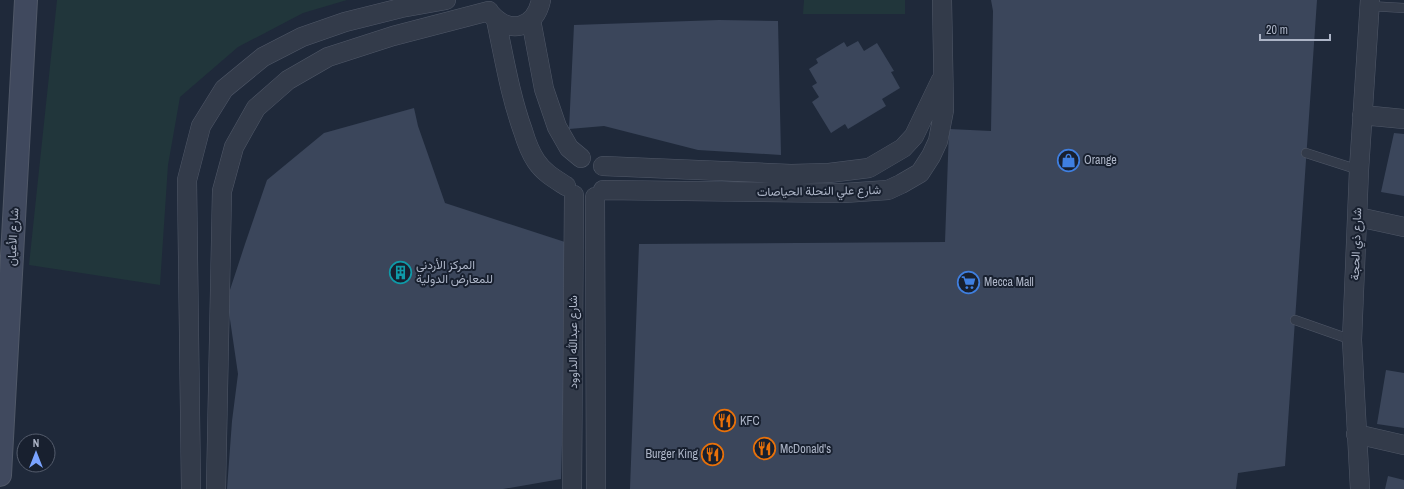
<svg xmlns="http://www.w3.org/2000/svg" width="1404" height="489" font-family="'Archivo Narrow',Vazirmatn,sans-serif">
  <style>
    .green { fill: #21363b }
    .building { fill: #3b465b }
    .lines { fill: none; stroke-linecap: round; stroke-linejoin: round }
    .lane-casing { stroke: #505868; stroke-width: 10 }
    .street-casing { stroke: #505868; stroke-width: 20 }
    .secondary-casing { stroke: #505868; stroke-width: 24 }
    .lane { stroke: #333b4a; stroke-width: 9 }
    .street { stroke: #333b4a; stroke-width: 19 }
    .secondary { stroke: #40495e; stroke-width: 22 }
    .labels { text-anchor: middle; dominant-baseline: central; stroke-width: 4; stroke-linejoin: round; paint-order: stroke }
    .poi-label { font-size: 12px; fill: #adb5c7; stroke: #18202f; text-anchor: start }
    .street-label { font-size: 12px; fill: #adb5c7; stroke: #18202f }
  </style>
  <rect width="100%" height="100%" fill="#1f293a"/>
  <path class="green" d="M57 0H347L303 13 238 47 180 97 168 165 160 285 29 265Z
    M804 0H905V14H803Z"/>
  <path class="building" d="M991 0H1317L1285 466 1238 473 1236 489H630L639 244 945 242 949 129 991 131 993 11Z
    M719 20 778 21 781 155 698 150 604 126 569 129 574 25Z
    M858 41 864 51 877 43 894 71 891 72 900 88 882 99 886 106 848 129 845 124 831 133 812 102 819 97 812 86 817 83 809 69 818 63 816 59 844 42 847 47Z
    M414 108 418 126 445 203 568 243 561 479 503 489H227L232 421 238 374 227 299 245 244 267 180 324 133Z
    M1394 133 1404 134V196L1381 192Z
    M1386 370 1404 373V428L1377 424Z
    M1388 476 1404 480V489H1385Z"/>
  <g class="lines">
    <defs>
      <path id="lane" d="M1369 6 1404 8
        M1306 153 1359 170
        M1295 320 1352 340"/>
      <path id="street" d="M490 13C509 35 535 29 541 0
        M496 20C504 57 510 95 523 131 526 141 530 152 536 161 544 173 555 179 566 186
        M531 20 544 89 557 127 569 148 581 158
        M1362 115 1404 119
        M603 166 791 174 829 173 869 168 903 148 914 136 941 80
        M603 190 844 193 888 190 901 184 920 173 931 156 938 141 944 110 942 0
        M595 197 596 489
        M1358 217 1404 227
        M1356 434 1404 445
        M191 489 187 180 201 126 224 89 263 57 302 37 345 22 401 8 446 0
        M216 489 222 191 234 147 256 108 288 80 328 57 393 36 489 11
        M572 489 574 195
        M1360 489 1352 340 1359 170 1370 0"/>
      <path id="secondary" d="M0 475 26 0"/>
    </defs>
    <use href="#lane" class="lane-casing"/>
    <use href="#street" class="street-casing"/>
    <use href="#secondary" class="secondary-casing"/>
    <use href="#lane" class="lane"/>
    <use href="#street" class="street"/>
    <use href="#secondary" class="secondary"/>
  </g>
  <defs>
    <symbol id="shop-ring" viewBox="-11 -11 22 22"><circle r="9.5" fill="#18202f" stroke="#3f7fe0" stroke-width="1.5"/><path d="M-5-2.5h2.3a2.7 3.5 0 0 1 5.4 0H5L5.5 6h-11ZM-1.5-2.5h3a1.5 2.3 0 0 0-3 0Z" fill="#3f7fe0"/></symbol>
    <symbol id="building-ring" viewBox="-11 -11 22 22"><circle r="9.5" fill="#18202f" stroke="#0f9aa8" stroke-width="1.5"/><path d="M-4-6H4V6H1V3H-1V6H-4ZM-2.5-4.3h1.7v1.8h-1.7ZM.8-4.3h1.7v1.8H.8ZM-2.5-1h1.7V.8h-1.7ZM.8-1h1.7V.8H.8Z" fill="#0f9aa8"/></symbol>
    <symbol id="supermarket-ring" viewBox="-11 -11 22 22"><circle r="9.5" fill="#18202f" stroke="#3f7fe0" stroke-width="1.5"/><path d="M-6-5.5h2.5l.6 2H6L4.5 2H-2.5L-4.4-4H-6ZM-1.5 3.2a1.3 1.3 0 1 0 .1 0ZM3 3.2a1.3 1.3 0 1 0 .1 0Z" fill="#3f7fe0"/></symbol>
    <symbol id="restaurant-ring" viewBox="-11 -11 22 22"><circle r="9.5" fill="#18202f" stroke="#e8710a" stroke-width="1.5"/><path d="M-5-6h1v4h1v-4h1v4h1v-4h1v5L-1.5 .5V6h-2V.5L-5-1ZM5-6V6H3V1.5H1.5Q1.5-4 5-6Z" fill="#e8710a"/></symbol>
  </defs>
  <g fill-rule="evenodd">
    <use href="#shop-ring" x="1056" y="148" width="25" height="25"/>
    <use href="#building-ring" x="388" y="260" width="25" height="25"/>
    <use href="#supermarket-ring" x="956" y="270" width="25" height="25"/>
    <use href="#restaurant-ring" x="712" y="408" width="25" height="25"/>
    <use href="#restaurant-ring" x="752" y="436" width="25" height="25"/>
    <use href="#restaurant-ring" x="700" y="442" width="25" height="25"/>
  </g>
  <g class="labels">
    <g class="poi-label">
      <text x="1084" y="160">Orange</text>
      <text x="416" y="265">المركز الأردني<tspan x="416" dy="14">للمعارض الدولية</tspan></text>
      <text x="984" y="282">Mecca Mall</text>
      <text x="740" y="421">KFC</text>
      <text x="780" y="449">McDonald's</text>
      <text x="698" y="454" text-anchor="end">Burger King</text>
    </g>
    <g class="street-label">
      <text transform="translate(819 191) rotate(-1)">شارع علي النحلة الحياصات</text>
      <text transform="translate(13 237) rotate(-87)">شارع الأعيان</text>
      <text transform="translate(1356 244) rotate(-88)">شارع ذي الحجة</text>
      <text transform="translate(573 342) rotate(-90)">شارع عبدالله الداوود</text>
    </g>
  </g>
  <g transform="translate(36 453)"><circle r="19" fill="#18202f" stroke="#545c6c"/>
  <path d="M0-3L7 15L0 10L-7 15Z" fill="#7aa3ff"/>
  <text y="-6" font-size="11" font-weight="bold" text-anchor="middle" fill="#adb5c7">N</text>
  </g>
  <path d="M1260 34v6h70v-6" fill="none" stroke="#adb5c7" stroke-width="2"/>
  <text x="1266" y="34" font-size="12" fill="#adb5c7" stroke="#18202f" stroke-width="3" paint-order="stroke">20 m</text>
</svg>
